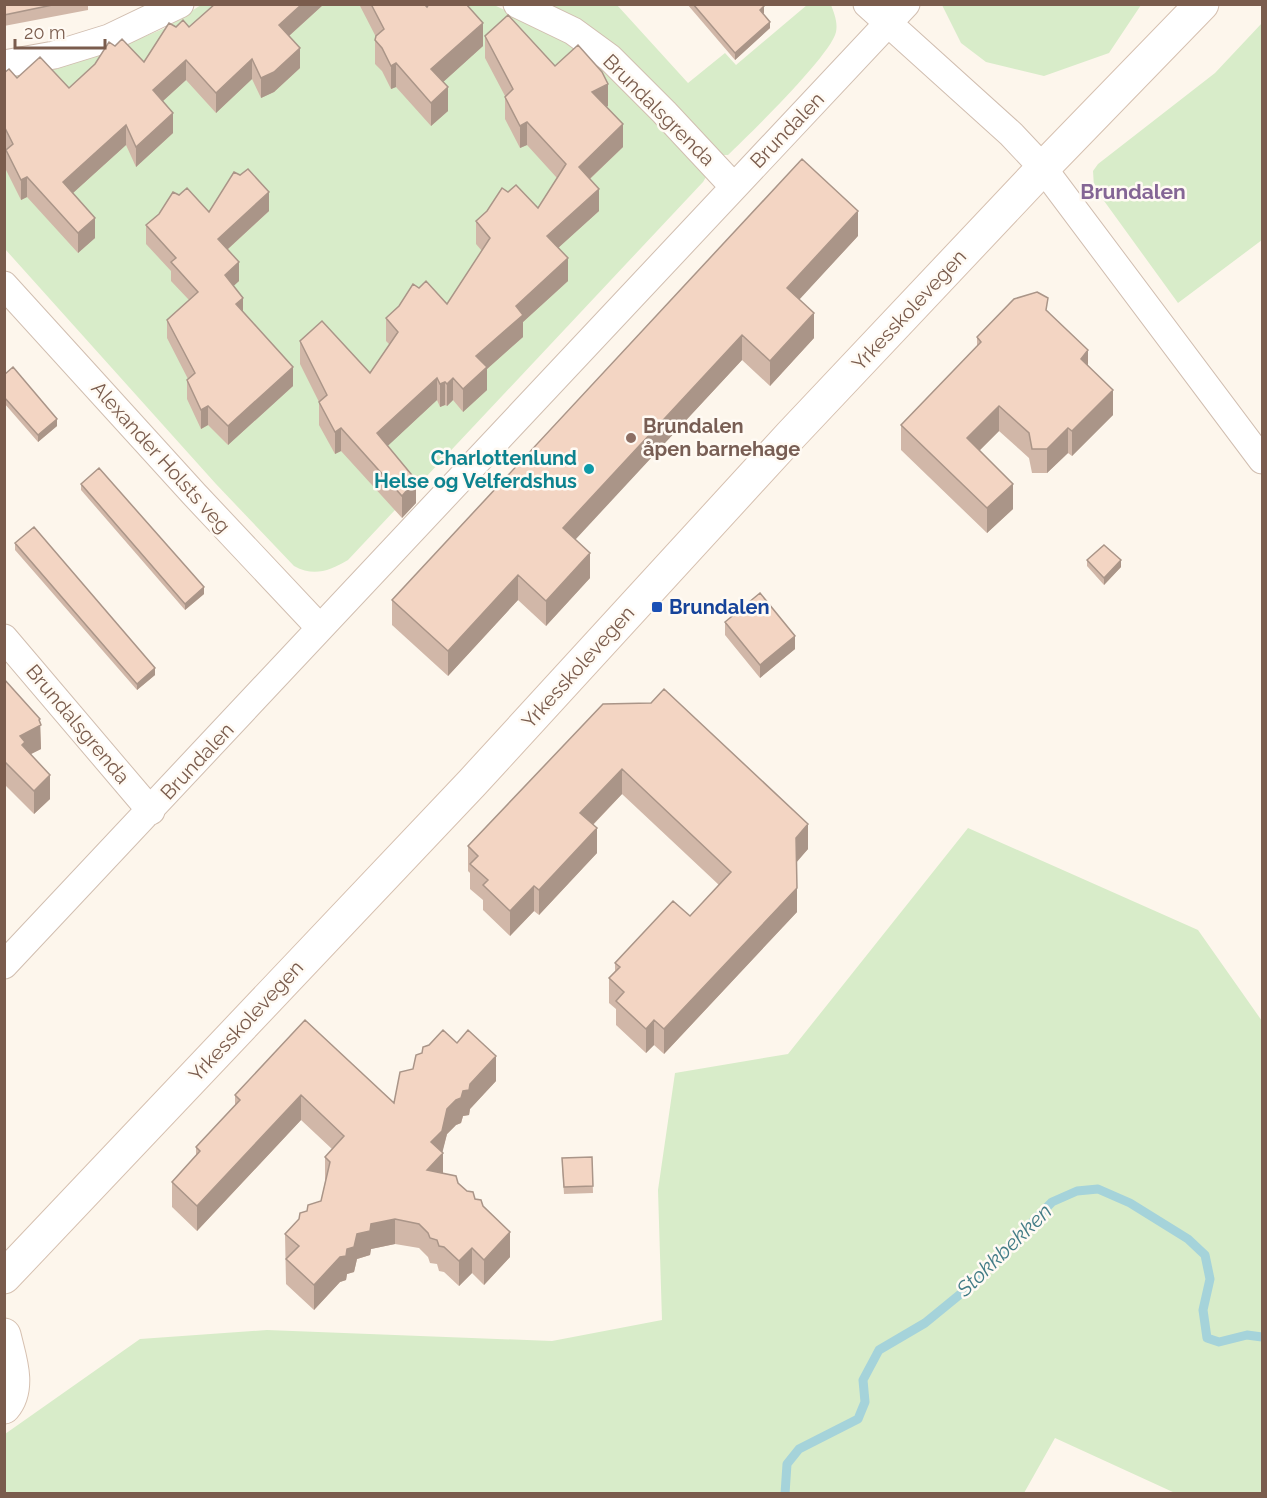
<svg xmlns="http://www.w3.org/2000/svg" width="1267" height="1498" font-family="Raleway,sans-serif">
  <style>
    .green { fill: #d8ecc9 }
    .lines { fill: none; stroke-linecap: round; stroke-linejoin: round }
    .stream { stroke: #a5d3da; stroke-width: 9 }
    .street-casing { stroke: #d1beb0; stroke-width: 29 }
    .secondary-casing { stroke: #d6c0b0; stroke-width: 35 }
    .street { stroke: #fff; stroke-width: 27 }
    .secondary { stroke: #fff; stroke-width: 33 }
    .wall { fill: #d1b7a8 }
    .shaded-wall { fill: #aa9588 }
    .building { fill: #f3d5c3; stroke: #aa9588; stroke-width: 1.5 }
    .education-dot { fill: #8d6e63; stroke: #fffaf3; stroke-width: 2 }
    .culture-dot { fill: #0f9aa8; stroke: #fffaf3; stroke-width: 2 }
    .transit-dot { fill: #1a4fb4; stroke: #fffaf3; stroke-width: 2 }
    .labels { text-anchor: middle; dominant-baseline: central; stroke-width: 5; stroke-linejoin: round; paint-order: stroke }
    .street-label { font-size: 20px; fill: #7a5c4d; stroke: #fffaf3 }
    .education-label { font-size: 20px; font-weight: bold; fill: #785e54; stroke: #fffaf3; text-anchor: start }
    .culture-label { font-size: 20px; font-weight: bold; fill: #0d838f; stroke: #fffaf3; text-anchor: end }
    .transit-label { font-size: 20px; font-weight: bold; fill: #164399; stroke: #fffaf3; text-anchor: start }
    .neighbourhood-label { font-size: 21px; font-weight: bold; fill: #846695; stroke: #fffaf3 }
    .water-label { font-size: 21px; font-style: italic; fill: #437c86; stroke: #fffaf3 }
  </style>
  <rect width="100%" height="100%" fill="#fdf6ec"/>
  <path class="green" d="M201 5H494L546 29 602 64 703 170 706 177 703 182 348 560C329 571 314 577 294 566L216 484 5 249 4 73 90 54 146 36 165 28Z
    M545 5H617L688 83 725 53 736 65 807 5H831C834 13 838 22 836 32 831 55 749 135 728 155H722Z
    M942 5H1141L1109 53 1044 76 986 62 961 43Z
    M1262 23V240L1178 303 1094 187 1093 171 1098 164 1215 73Z
    M968 828 1198 930 1262 1021V1493H1175L1055 1438 1024 1493H5V1434L140 1339 267 1330 552 1341 662 1320 658 1190 675 1073 788 1054Z"/>
  <g class="lines">
    <path class="stream" d="M785 1494 787 1464 799 1449 858 1419 865 1402 863 1380 879 1350 925 1323 969 1287 1052 1202 1077 1191 1098 1189 1130 1203 1188 1239 1205 1255 1210 1279 1203 1310 1207 1338 1219 1342 1247 1335 1262 1337"/>
    <defs>
      <path id="street" d="M517 4 573 31 610 58 664 112 734 187
        M867 4 1011 134 1043 168 1262 460
        M4 64 54 55 109 38 180 4
        M4 285 194 494 320 628
        M4 638 151 811
        M4 965 906 4"/>
      <path id="secondary" d="M4 1277 472 783 791 435 1043 168 1202 4
        M4 1335C9 1357 21 1387 4 1407"/>
    </defs>
    <use href="#street" class="street-casing"/>
    <use href="#secondary" class="secondary-casing"/>
    <use href="#street" class="street"/>
    <use href="#secondary" class="secondary"/>
  </g>
  <path class="wall" d="M4 4H88V10L4 26Z
    M215 4H324L289 36 300 68 274 92 261 98 252 79 216 113 186 80 163 101 173 133 136 167 126 145 73 193 95 238 78 253 27 197 21 200 6 170V150L4 146V73L17 78 69 88 144 62 176 27H189Z
    M359 4H424L427 7 483 46 443 82 448 111 431 126 396 87 391 89 382 71 375 64V40L376 37Z
    M687 4H762L764 13 763 14 770 28 735 60Z
    M485 36 555 66 608 106 606 107 623 147 590 179 599 211 558 248 568 281 523 322V337L487 369V390L463 412 453 400 447 406 445 405 440 407 437 400 387 446 416 503 402 518 341 451 335 454 319 425V402L300 364V341L370 373 390 345 386 341V318L419 288 447 304 482 251 476 244V221L508 192 538 208 557 178 527 145 520 148 505 119V96L485 58Z
    M269 211 227 250 239 281 233 286 243 312 293 386 228 445 208 425 201 429 187 399V380L188 379 167 338V320L189 300 171 281V271L146 244V225L209 212Z
    M858 236 799 299 814 338 770 386 742 360 575 539 590 578 546 626 518 600 448 676 392 625V600Z
    M1048 311 1088 366 1113 415 1072 456 1068 453 1047 473H1032L1029 458 999 431 979 451 1013 509 987 533 901 450V425L977 346V337Z
    M4 375 57 426 38 442 4 403Z
    M81 484 204 594 185 610 81 490Z
    M15 543 155 675 137 690 15 550Z
    M1087 560 1121 567 1104 585 1087 566Z
    M725 622 795 649 760 678 725 635Z
    M4 679 40 724 41 749 31 754 50 799 34 814 4 784Z
    M603 704 808 849 796 862 797 912 664 1054 654 1045 646 1053 616 1025V1009L609 1003V978L615 971V963L690 916 719 885 622 794 593 825 597 853 539 915 534 911 510 936 483 910V900L470 889V873L468 871V846Z
    M305 1020 394 1103 496 1081 470 1109 469 1115 463 1116 461 1123 456 1125 447 1134 442 1152 443 1174 458 1183 483 1206 510 1257 484 1285 472 1273 459 1286 444 1272 439 1271 437 1264 430 1263 428 1257 419 1248 395 1244 371 1249 370 1255 357 1259 354 1272 347 1274 346 1280 340 1282 314 1310 286 1284 285 1234 307 1211 321 1201 325 1182V1157L332 1149 301 1120 197 1231 172 1207V1182L196 1156V1147L235 1106V1095Z
    M592 1157 593 1193 564 1194 562 1165Z"/>
  <path class="shaded-wall" d="M302 4H324L279 45V25Z
    M764 6V13L760 16V10Z
    M770 22V28L735 60V53Z
    M483 23V46L431 93V69Z
    M300 48V68L274 92 261 98V78Z
    M252 59V79L216 113V93Z
    M186 60V80L153 110V90Z
    M396 63V87L391 89V66Z
    M608 84V106L592 115V92Z
    M448 87V111L431 126V103Z
    M173 113V133L136 167V147Z
    M527 122V145L520 148V126Z
    M623 124V147L579 189V167Z
    M126 125V145L63 202V182Z
    M27 177V197L21 200V180Z
    M599 189V211L547 258V236Z
    M269 192V211L218 258V239Z
    M858 211V236L787 313V288Z
    M95 218V238L78 253V233Z
    M568 258V281L523 322V337L487 369V390L463 412V389L476 356 516 306Z
    M239 262V281L225 294V275Z
    M243 298V317L236 304Z
    M814 313V338L770 386V361Z
    M742 335V360L563 553V528Z
    M1088 350V375L1081 359Z
    M293 367V386L228 445V426Z
    M437 378V400L377 456V433Z
    M453 378V400L447 406V384Z
    M445 382V405L440 407V384Z
    M1113 390V415L1072 456V431Z
    M208 406V425L201 429V410Z
    M999 406V431L967 463V438Z
    M57 419V426L38 442V435Z
    M341 428V451L335 454V432Z
    M1068 428V453L1047 473V449Z
    M416 480V503L402 518V496Z
    M1013 484V509L987 533V508Z
    M590 553V578L546 626V601Z
    M1121 560V567L1104 585V578Z
    M518 575V600L448 676V651Z
    M204 587V594L185 610V604Z
    M795 636V649L760 678V665Z
    M155 668V675L137 690V684Z
    M40 719 41 749 25 757 20 736Z
    M622 769V794L580 838V813Z
    M50 775V799L34 814V791Z
    M808 824V849L796 863V838Z
    M597 828V853L539 915V890Z
    M534 886V911L510 936V911Z
    M797 888V912L664 1054V1029Z
    M654 1020V1045L646 1053V1029Z
    M496 1056V1081L470 1109 469 1115 463 1116 461 1123 456 1125 447 1134 442 1154 443 1153V1178L427 1170 431 1142 447 1109Z
    M301 1095V1120L197 1231V1206Z
    M395 1219V1244L371 1249 370 1255 357 1259 354 1272 347 1274 346 1280 340 1282 314 1310V1285L347 1249 357 1234 371 1224Z
    M510 1232V1257L484 1285V1260Z
    M472 1248V1273L459 1286V1261Z"/>
  <path class="building" d="M4 4H57L4 15Z
    M215 4H302L279 25 300 48 274 72 261 78 252 59 216 93 186 60 153 90 173 113 136 147 126 125 63 182 95 218 78 233 27 177 21 180 6 150 13 144 4 126V73L9 69 17 78 40 57 69 88 95 64 109 42 115 46 122 39 144 62 169 23 176 27 183 20 189 27Z
    M371 4H424L427 7 429 4H466L483 23 431 69 448 87 431 103 396 63 391 66 382 48 375 40 376 36 384 29Z
    M693 4H762L764 6 760 10 770 22 735 53Z
    M508 15 555 66 578 45 602 72 608 84 592 92 623 124 579 167 599 189 547 236 568 258 516 306 523 315 476 356 487 367 463 389 453 378 447 384 445 382 440 384 437 378 377 433 416 480 402 496 341 428 335 432 319 402 327 395 300 341 322 321 370 373 398 332 386 318 399 306 413 284 419 288 426 281 447 304 490 238 476 221 487 211 502 188 508 192 516 185 538 208 566 164 527 122 520 126 505 97 513 89 485 36Z
    M802 159 858 211 787 288 814 313 770 361 742 335 563 528 590 553 546 601 518 575 448 651 392 600Z
    M248 169 269 192 218 239 239 262 225 275 243 298 236 304 293 367 228 426 208 406 201 410 187 380 195 373 167 320 198 292 171 262 176 258 146 225 159 214 173 192 179 195 187 188 209 212 234 172 240 175Z
    M1037 292 1048 298 1046 310 1088 350 1081 359 1113 390 1072 431 1068 428 1047 449H1032L1029 433 999 406 967 438 1013 484 987 508 901 425 981 342 977 337 1014 299Z
    M13 367 57 419 38 435 4 397V375Z
    M99 468 204 587 185 604 81 484Z
    M34 527 155 668 137 684 15 543Z
    M1104 545 1121 560 1104 578 1087 560Z
    M760 593 795 636 760 665 725 622Z
    M4 679 40 719 39 720 41 725 20 736 25 742 22 745 50 775 34 791 4 761Z
    M664 689 808 824 796 838 797 888 664 1029 654 1020 646 1029 616 1001 624 992 609 978 620 967 615 963 673 901 690 916 731 872 622 769 580 813 597 828 539 890 534 886 510 911 483 885 488 880 470 864 478 856 468 846 603 704 651 703Z
    M305 1020 394 1103 400 1072 413 1069 416 1055 422 1053 423 1047 429 1045 443 1030 457 1043 468 1030 496 1056 470 1084 469 1090 463 1091 461 1098 456 1100 447 1109 442 1131 431 1142 443 1153 427 1170 456 1176 458 1183 467 1191 473 1192 475 1199 481 1200 483 1206 510 1232 484 1260 472 1248 459 1261 444 1247 439 1246 437 1240 430 1238 428 1233 419 1224 395 1219 371 1224 370 1231 357 1234 354 1247 347 1249 346 1256 340 1257 314 1285 286 1259 299 1246 285 1234 299 1219 300 1213 307 1211 308 1205 321 1201 330 1162 325 1157 344 1136 301 1095 197 1206 172 1182 200 1151 196 1147 240 1100 235 1095Z
    M592 1157 593 1186 564 1187 562 1158Z"/>
  <circle class="education-dot" cx="631" cy="438" r="6"/>
  <circle class="culture-dot" cx="589" cy="469" r="6"/>
  <rect class="transit-dot" x="651" y="601" width="12" height="12" rx="3"/>
  <g class="labels">
    <g class="street-label">
      <text transform="translate(659 110) rotate(45)">Brundalsgrenda</text>
      <text transform="translate(787 130) rotate(-46)">Brundalen</text>
      <text transform="translate(909 310) rotate(-47)">Yrkesskolevegen</text>
      <text transform="translate(161 457) rotate(48)">Alexander Holsts veg</text>
      <text transform="translate(578 667) rotate(-48)">Yrkesskolevegen</text>
      <text transform="translate(78 724) rotate(50)">Brundalsgrenda</text>
      <text transform="translate(197 761) rotate(-47)">Brundalen</text>
      <text transform="translate(246 1021) rotate(-47)">Yrkesskolevegen</text>
    </g>
    <g class="education-label">
      <text x="643" y="426">Brundalen<tspan x="643" dy="23">åpen barnehage</tspan></text>
    </g>
    <g class="culture-label">
      <text x="577" y="458">Charlottenlund<tspan x="577" dy="23">Helse og Velferdshus</tspan></text>
    </g>
    <g class="transit-label">
      <text x="669" y="607">Brundalen</text>
    </g>
    <g class="neighbourhood-label">
      <text x="1133" y="191">Brundalen</text>
    </g>
    <g class="water-label">
      <text transform="translate(1004 1250) rotate(-44)">Stokkbekken</text>
    </g>
  </g>
  <rect width="1267" height="1498" fill="none" stroke="#7a5c4d" stroke-width="12"/>
  <path d="M15 39v9h90v-9" fill="none" stroke="#7a5c4d" stroke-width="3"/>
  <text x="24" y="39" font-size="18" fill="#7a5c4d" stroke="#fffaf3" stroke-width="4.5" paint-order="stroke">20 m</text>
</svg>
